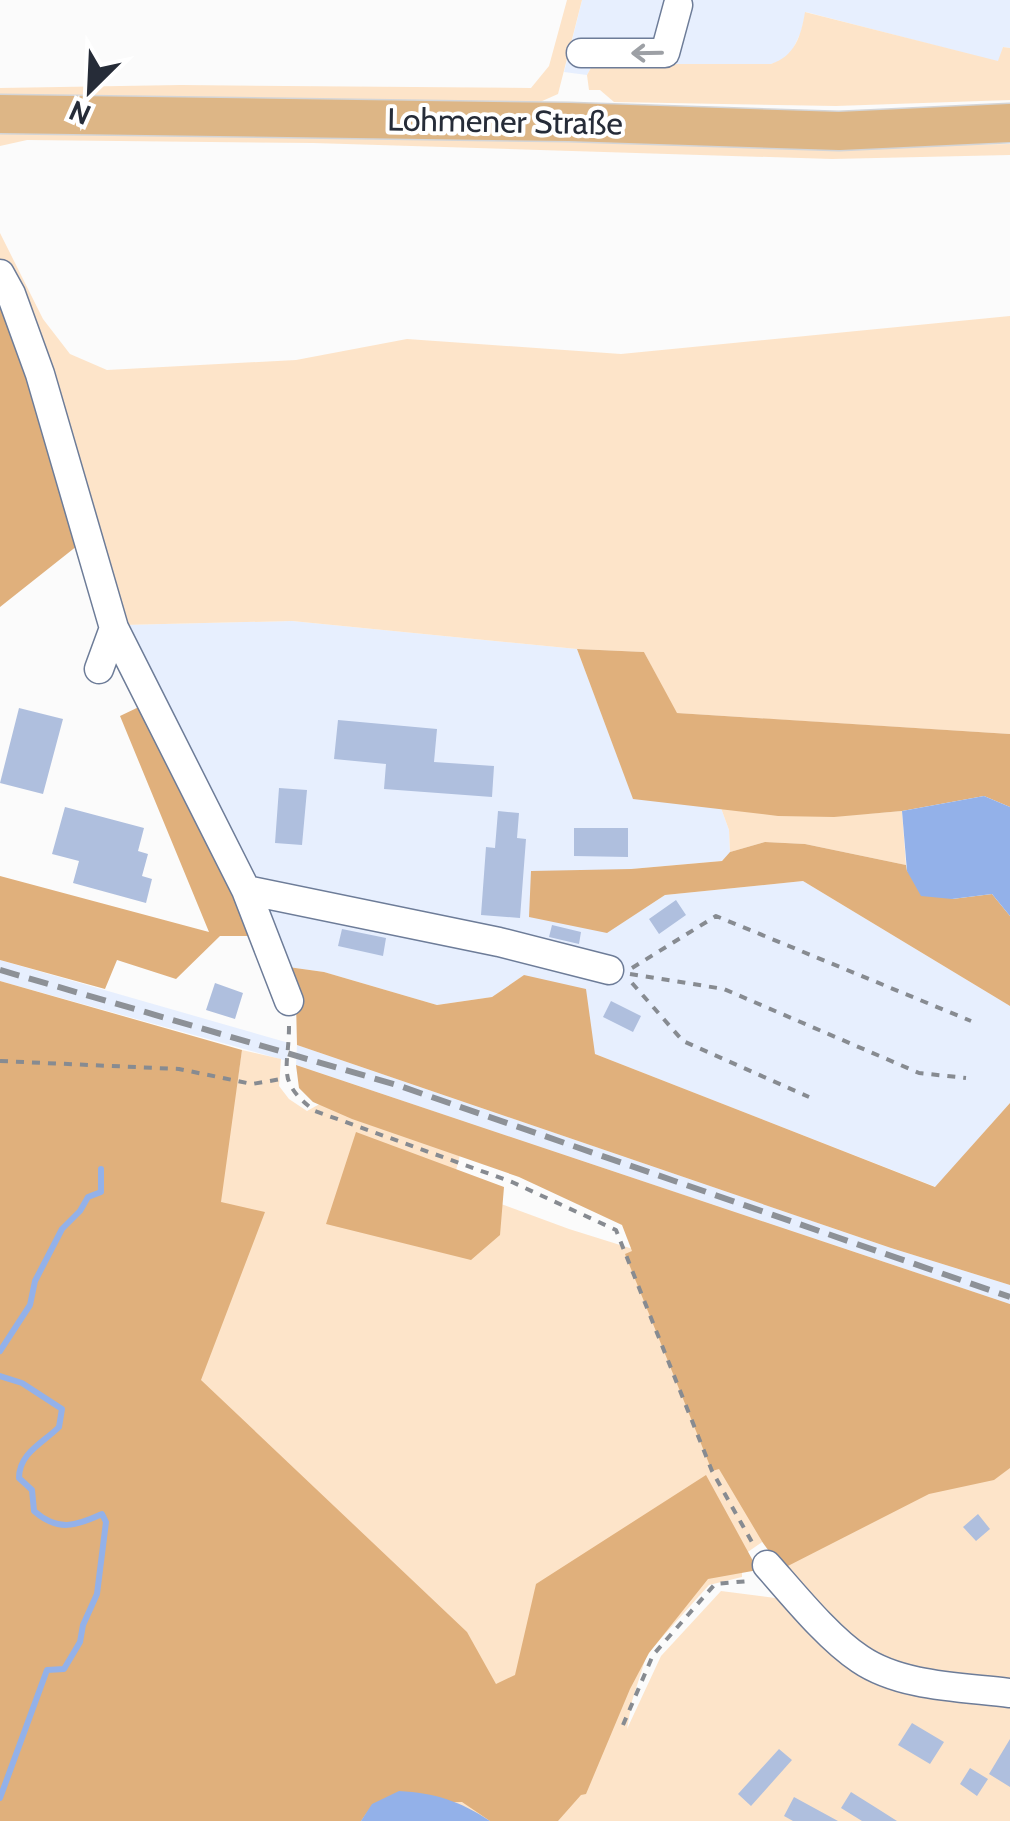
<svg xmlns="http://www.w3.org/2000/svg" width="1010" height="1821" font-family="Cabin,sans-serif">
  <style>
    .built { fill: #e7effe }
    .green { fill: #fde4c9 }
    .forest { fill: #e0b07c }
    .water { fill: #93b1e9 }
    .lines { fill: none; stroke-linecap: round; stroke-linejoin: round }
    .stream { stroke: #93b1e9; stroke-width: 6 }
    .building { fill: #afbfde }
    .minor-casing { stroke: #6d7c98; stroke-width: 31 }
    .major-casing { stroke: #d4d5d7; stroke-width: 41 }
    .path { stroke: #878b91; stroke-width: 4; stroke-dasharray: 8 8; stroke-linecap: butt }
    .minor { stroke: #fff; stroke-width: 28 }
    .major { stroke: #ddb686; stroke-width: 38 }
    .rail { stroke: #8d9197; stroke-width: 6; stroke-dasharray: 20 10; stroke-linecap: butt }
    .oneway { stroke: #9da0a5 }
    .labels { text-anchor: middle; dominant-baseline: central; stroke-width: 8; stroke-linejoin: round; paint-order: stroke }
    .street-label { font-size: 32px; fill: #262c38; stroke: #fff }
  </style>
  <rect width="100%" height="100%" fill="#fbfbfb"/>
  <path class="built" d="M582 0H1010V48L1003 47 999 62 806 12 801 32 791 53 784 60 771 64H593L587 75 564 72Z
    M292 621 577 649 633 798 721 808 729 830 730 852 722 861 631 869 606 933 665 895 803 881 1010 1006V1103L936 1187 595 1054 524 975 492 997 437 1005 324 972 281 966 123 625Z
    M0 960 289 1043 287 1061 0 981Z
    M297 1045 891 1248 1010 1285V1304L296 1065Z"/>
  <path class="green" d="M567 0H582L558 94 540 102 492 105 152 97 0 98V88L181 85 531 88 549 66Z
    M805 12 998 61 1003 47 1010 48V100L836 106 614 102 600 90H589L587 75 593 64H771C795 56 801 36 805 12Z
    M0 127 880 146 1010 144V155L832 159 313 143 27 140 0 146Z
    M0 233 43 319 70 354 107 370 296 360 407 339 621 354 1010 316V734L676 713 644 652 577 649 292 621 123 625 16 287 0 260Z
    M721 808C783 816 840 817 902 811L906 865 805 844 765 842 730 852 729 830Z
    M242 1050 281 1059 279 1086 289 1099 307 1111 325 1101 465 1135 452 1186 569 1229 1010 1367V1686L942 1679 862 1653 782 1569 813 1507 742 1556V1577L709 1585 647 1654 632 1701 627 1729 661 1656 721 1591 790 1600 860 1667 1010 1699V1821H0L236 1090Z"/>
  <path class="forest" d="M0 294 82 542 0 607Z
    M577 649 644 652 677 713 1010 734V807L984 796 902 811 834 817 778 816 633 799Z
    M143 705 260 936H220L176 979 117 960 105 989 0 960V876L209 932 120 716Z
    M765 842 805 844 906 865 907 871 952 899 992 894 1010 916V1006L803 881 665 895 607 933 529 917 531 871 631 869 722 861 730 852Z
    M281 966 324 972 437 1005 492 997 524 975 586 989 595 1054 935 1187 1010 1103V1285L891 1248 297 1045 296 1002Z
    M0 981 242 1050 221 1202 265 1212 201 1380 467 1632 496 1684 515 1675 536 1584 706 1475 758 1570 708 1579 649 1653 630 1689 586 1794 581 1795 558 1821H490L462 1802 373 1804 361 1821H0Z
    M296 1065 1010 1304V1468L994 1480 929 1494 782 1569 763 1543 719 1469 712 1471 625 1254 632 1251 622 1225 519 1177 352 1119 313 1102 299 1088Z
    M356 1132 504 1187 500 1235 471 1260 326 1224Z"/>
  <path class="water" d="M984 796 1010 807V916L992 894 952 899 921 896 907 871 902 811Z
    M399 1791C435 1793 460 1801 490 1821H361L372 1804Z"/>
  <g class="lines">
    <path class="stream" d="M0 1351 30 1305 35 1281 62 1229 80 1211 88 1197 101 1192V1169
      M0 1376 22 1383 62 1409 59 1427C43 1443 19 1453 19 1478L32 1490 34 1511C58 1532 76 1526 102 1514L106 1522 97 1594 83 1625 80 1642 64 1669 47 1670 0 1798"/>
  </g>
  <path class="building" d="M19 708 63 719 43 794 0 783Z
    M338 720 437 729 434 762 494 766 492 797 384 789 386 764 334 759Z
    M279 788 307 790 302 845 275 843Z
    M65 807 144 828 138 851 148 854 142 876 152 879 146 903 73 883 79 861 52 854Z
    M498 811 519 813 517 838 526 839 520 918 481 915 486 847 495 848Z
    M574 828H628V857L574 856Z
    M676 900 686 915 659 934 649 919Z
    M552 925 581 932 579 944 549 937Z
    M342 929 386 938 383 956 338 946Z
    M215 983 243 993 235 1019 206 1010Z
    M611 1001 641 1016 633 1032 603 1017Z
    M978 1514 990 1529 976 1541 963 1527Z
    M912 1723 944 1742 930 1764 898 1745Z
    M1010 1739V1787L989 1774Z
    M779 1749 792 1760 751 1806 738 1794Z
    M970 1768 988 1779 977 1796 960 1784Z
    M851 1792 875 1807 897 1821H862L841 1808Z
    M794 1797 838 1821H793L784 1816Z"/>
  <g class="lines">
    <defs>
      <path id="minor" d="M581 53H665L678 5
        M0 274 11 294 40 374 114 628 246 890 289 1001
        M99 669 114 628
        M246 890 499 942 609 970
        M767 1565C792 1593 828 1638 860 1659 901 1687 962 1687 1010 1693"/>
      <path id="major" d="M0 114 569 122 839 131 1010 123"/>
    </defs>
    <use href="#minor" class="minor-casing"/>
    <use href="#major" class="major-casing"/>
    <path class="path" d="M632 968 716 916 971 1021
      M630 974 724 989 919 1073 966 1078
      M632 983 683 1041 809 1097
      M289 1026C289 1069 275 1081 315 1111L512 1182 616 1230 712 1471 753 1544
      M0 1061 179 1069 252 1084 287 1078
      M623 1725 653 1655 715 1584 749 1581"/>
    <use href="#minor" class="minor"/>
    <use href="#major" class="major"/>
    <path class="rail" d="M0 970 397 1085 1010 1297"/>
  </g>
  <defs><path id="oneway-shaft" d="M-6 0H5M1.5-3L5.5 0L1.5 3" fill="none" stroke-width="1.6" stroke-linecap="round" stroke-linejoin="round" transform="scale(2.5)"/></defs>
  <use class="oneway" href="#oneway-shaft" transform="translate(647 53) rotate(179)"/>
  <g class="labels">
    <g class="street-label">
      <text transform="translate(505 121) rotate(1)">Lohmener Straße</text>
    </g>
  </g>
  <g transform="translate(90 90) rotate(204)" stroke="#ffffff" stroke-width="8" paint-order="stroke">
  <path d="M0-8L18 38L0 25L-18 38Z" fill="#262c38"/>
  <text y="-15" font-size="28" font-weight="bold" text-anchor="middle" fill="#262c38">N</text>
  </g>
</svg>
